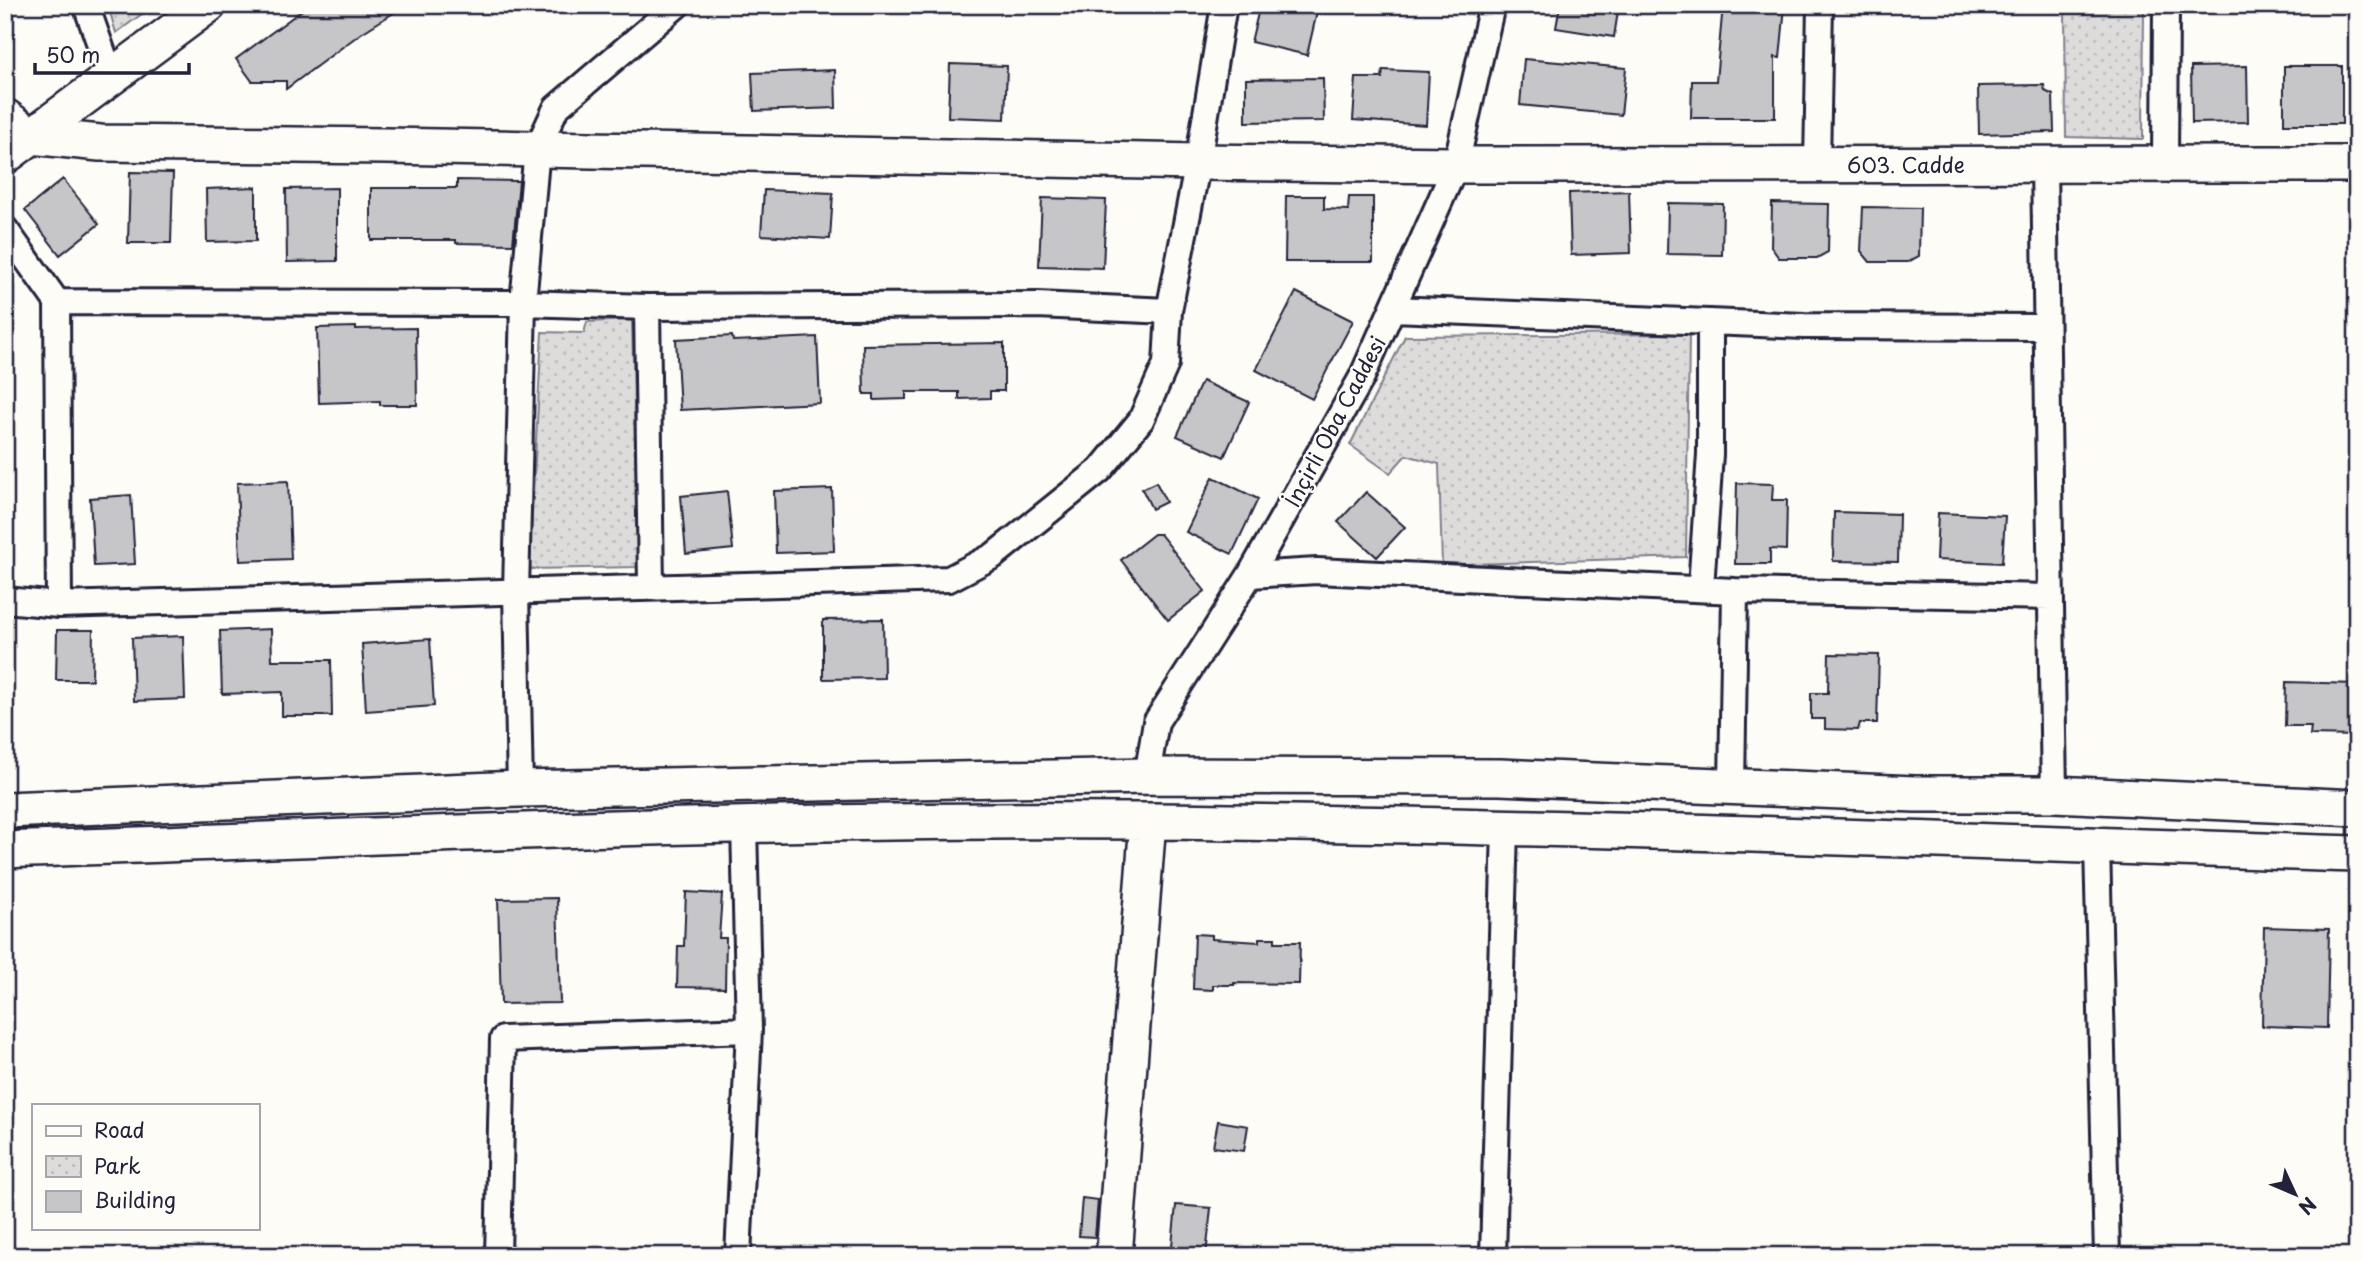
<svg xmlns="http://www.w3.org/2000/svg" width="2362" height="1261" font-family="'Playpen Sans',sans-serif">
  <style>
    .park { fill: url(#park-dots); stroke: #807f8b; stroke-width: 2 }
    .building { fill: #c6c6c8; stroke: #22223b; stroke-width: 2 }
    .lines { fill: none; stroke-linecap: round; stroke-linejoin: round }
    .street-casing { stroke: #22223b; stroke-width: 30 }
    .secondary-casing { stroke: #22223b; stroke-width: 40 }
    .street { stroke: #fdfcf7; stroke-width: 24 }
    .secondary { stroke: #fdfcf7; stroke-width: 35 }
    .labels { text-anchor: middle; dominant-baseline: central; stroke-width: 5; stroke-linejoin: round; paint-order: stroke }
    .street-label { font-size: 21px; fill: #22223b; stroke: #fdfcf7 }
  </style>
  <defs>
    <pattern id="park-dots" width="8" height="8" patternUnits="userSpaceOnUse" patternTransform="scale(1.75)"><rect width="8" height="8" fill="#dddcdb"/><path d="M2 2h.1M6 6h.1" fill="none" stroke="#bdbcbd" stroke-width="1.8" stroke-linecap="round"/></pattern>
  </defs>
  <rect width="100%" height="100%" fill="#fdfcf7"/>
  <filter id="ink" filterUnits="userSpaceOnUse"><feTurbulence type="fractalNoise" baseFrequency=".0143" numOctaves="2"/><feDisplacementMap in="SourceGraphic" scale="14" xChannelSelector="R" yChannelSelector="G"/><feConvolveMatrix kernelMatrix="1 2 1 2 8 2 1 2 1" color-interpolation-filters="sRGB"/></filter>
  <g filter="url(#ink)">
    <path class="park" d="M108 5H154L116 33Z
      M2065 5H2144L2143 139 2066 137Z
      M632 320 638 567 529 569 542 332 584 333 587 322Z
      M1689 334 1686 557 1442 565 1439 464 1406 455 1390 473 1350 445 1405 336Z"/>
    <path class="building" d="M309 5H406L360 34 286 89V81H252L236 59Z
      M1260 5H1291L1317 12 1307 55 1251 42Z
      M1560 5H1619L1614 37 1556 28Z
      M1723 5 1785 6 1780 58 1775 57V118H1691L1692 81H1716Z
      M1524 59 1626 68 1621 115 1520 105Z
      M950 64 1007 66 1005 119 948 117Z
      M2247 66 2248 122 2192 123 2191 67Z
      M2284 66H2342V124H2284Z
      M835 70 836 108 754 111 752 73Z
      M1383 70 1429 72 1426 125 1353 120 1356 78H1382Z
      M1323 78 1324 121 1246 122V79Z
      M2044 85 2045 91 2053 95 2054 132 1979 134 1978 86Z
      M130 172 173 173 171 243H128Z
      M63 179 99 224 60 255 25 210Z
      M457 180 519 181 513 244 456 243V240H371V188H457Z
      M256 187V241L207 242 206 189Z
      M337 188V261L287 262 286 189Z
      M764 190 833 193 830 239 761 235Z
      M1629 191 1631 253 1571 255 1569 193Z
      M1286 196H1324V209L1348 210 1349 197H1373V262H1285Z
      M1042 198 1106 200 1103 268 1039 266Z
      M1668 203 1723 204 1722 255 1667 254Z
      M1772 203 1829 204 1828 252 1817 258H1779L1771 247Z
      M1863 207 1920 208 1919 256 1908 262H1870L1861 251Z
      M1296 292 1353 321 1312 399 1256 370Z
      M356 327V329L416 328 417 405H380V401L319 403 317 328Z
      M732 336 733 341 817 337 820 403 680 410 676 339Z
      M1004 343V391H990V398L959 399V392H906V399L874 400V394H864L863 345Z
      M1202 381 1249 402 1224 457 1177 436Z
      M1213 477 1258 499 1232 554 1186 532Z
      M288 481 291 559 240 561 237 483Z
      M1156 482 1166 502 1152 509 1142 489Z
      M1737 483 1773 484 1772 500H1787L1786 550 1770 549V564H1735Z
      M832 489 834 551 776 553 774 491Z
      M727 491 733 549 686 554 681 496Z
      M1366 492 1405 527 1377 557 1338 522Z
      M131 495 135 564 94 566 90 498Z
      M1834 512 1899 514 1898 562 1833 561Z
      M1938 513 2005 516 2002 563 1936 560Z
      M1154 534H1160L1205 591 1168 620 1121 560Z
      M883 619 884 678 823 679V620Z
      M271 629 272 660H331L332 716H282V692L222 694 220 631Z
      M57 630H93L92 680H56Z
      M183 636 185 699 134 701 132 638Z
      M430 639 434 706 366 711 362 644Z
      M1829 654 1879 655 1877 723H1860L1858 730 1825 729V719H1811V693H1828Z
      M2286 682 2357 684V736L2310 735 2311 726H2285Z
      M686 892 722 894 719 938H726L725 988 677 987 678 946H684Z
      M557 898 560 1003 501 1004 498 899Z
      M2264 927 2329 929 2327 1028 2262 1026Z
      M1195 934 1212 935V939L1259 942V938H1275V942H1300L1299 984 1234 983V985H1213V990L1193 989Z
      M1218 1121 1248 1126 1244 1151 1213 1147Z
      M1082 1198 1098 1200 1095 1237 1079 1236Z
      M1176 1205 1211 1208 1206 1256H1171Z"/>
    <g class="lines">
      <defs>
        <path id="street" d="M86 5 111 76
          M2165 163 2166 5
          M1817 164 1820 5
          M2044 165 2054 794
          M5 229 57 302 59 605
          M57 302 523 303 647 307 1037 305 1169 311
          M647 307 651 586
          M1393 309 1804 326 2046 327
          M1250 575 1317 571 1735 591 2050 597
          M1701 588 1710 454V322
          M5 600 59 605 949 579 993 556 1100 470 1141 420 1166 364 1169 311 1198 162 1224 5
          M1147 776 1156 722 1250 575 1361 379 1456 165 1492 5
          M1732 787 1735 591
          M520 789 516 591 523 303 537 149 556 108 677 5
          M2097 845 2107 1256
          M498 1256 503 1039 749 1030
          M738 1256 749 1030 744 826
          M1493 1256 1505 828"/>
        <path id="secondary" d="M5 117 31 136 100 143 387 146 1198 162 1456 165 2357 164
          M5 156 208 5
          M5 810 520 789 1147 776 1500 777 1915 794H2054L2357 808
          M5 850C387 836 769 818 1151 821 1553 825 1955 841 2357 854
          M1114 1256 1148 821"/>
      </defs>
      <use href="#street" class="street-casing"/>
      <use href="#secondary" class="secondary-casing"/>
      <use href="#street" class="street"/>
      <use href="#secondary" class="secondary"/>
    </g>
  </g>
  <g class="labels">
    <g class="street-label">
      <text x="1906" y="164">603. Cadde</text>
      <text transform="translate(1334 421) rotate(-62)">İnçirli Oba Caddesi</text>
    </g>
  </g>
  <rect width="2362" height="1261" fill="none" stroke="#fdfcf7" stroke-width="28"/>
  <rect x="14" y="14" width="2334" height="1233" fill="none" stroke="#22223b" stroke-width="2.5" filter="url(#ink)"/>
  <rect x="32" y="1104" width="228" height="126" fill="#fdfcf7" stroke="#a5a5ac" stroke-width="2"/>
  <rect x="46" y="1126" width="35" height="10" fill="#fdfcf7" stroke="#a5a5ac" stroke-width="2"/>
  <text x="94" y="1138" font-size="21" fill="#22223b">Road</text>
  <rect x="46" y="1156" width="35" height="21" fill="url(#park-dots)" stroke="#a5a5ac" stroke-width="2"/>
  <text x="94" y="1174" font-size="21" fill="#22223b">Park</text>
  <rect x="46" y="1191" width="35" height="21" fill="#c6c6c8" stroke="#a5a5ac" stroke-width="2"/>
  <text x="94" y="1208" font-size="21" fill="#22223b">Building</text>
  <g transform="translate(2295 1194) rotate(134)" stroke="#fdfcf7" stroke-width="5" paint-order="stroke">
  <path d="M0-5L12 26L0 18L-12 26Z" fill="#22223b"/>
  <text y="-10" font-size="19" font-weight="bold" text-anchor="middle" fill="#22223b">N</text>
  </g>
  <path d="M35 63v10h154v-10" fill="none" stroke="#22223b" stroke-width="3.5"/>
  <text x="46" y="63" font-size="21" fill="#22223b" stroke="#fdfcf7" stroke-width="5" paint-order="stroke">50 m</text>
</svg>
